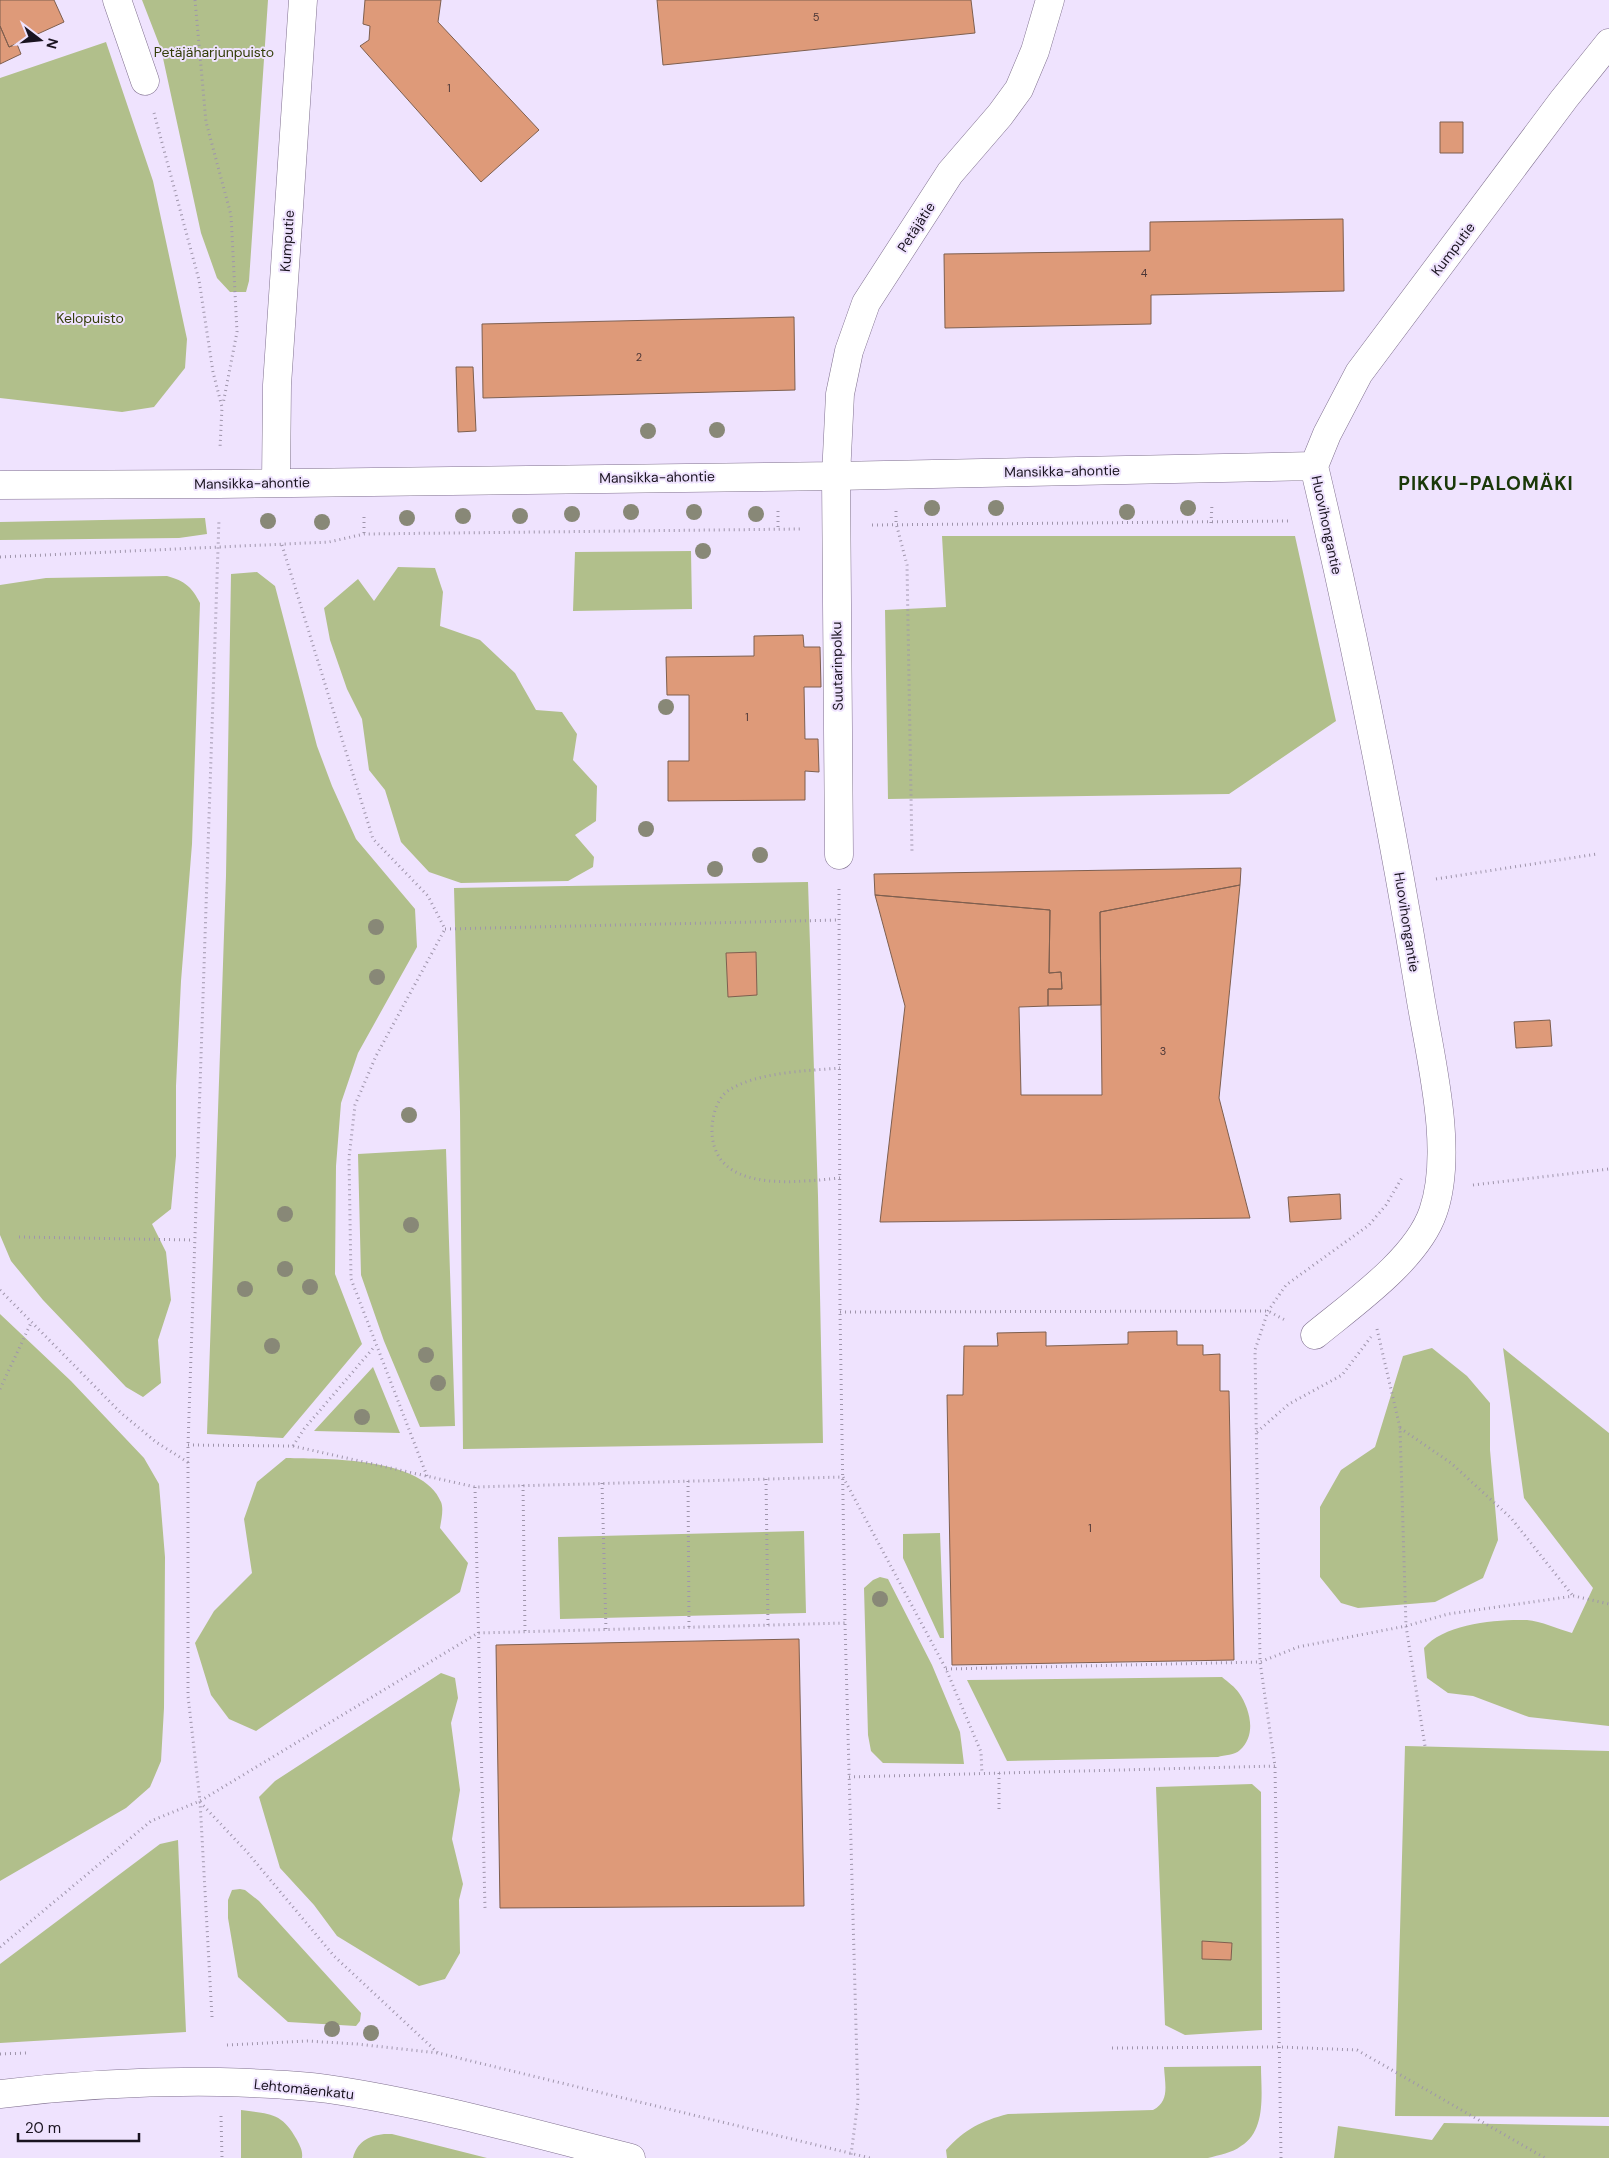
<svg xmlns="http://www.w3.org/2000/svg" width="1609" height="2158" font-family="'DM Sans',sans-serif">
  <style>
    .green { fill: #b1bf8b }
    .building { fill: #de9a79; stroke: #7e5f4f }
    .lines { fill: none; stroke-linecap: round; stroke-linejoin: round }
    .minor-casing { stroke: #80718f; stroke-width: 29 }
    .path { stroke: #9f95ab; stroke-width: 3; stroke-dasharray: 1 4; stroke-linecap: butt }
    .minor { stroke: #fff; stroke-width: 28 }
    .tree { fill: #887 }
    .labels { text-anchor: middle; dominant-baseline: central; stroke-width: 4; stroke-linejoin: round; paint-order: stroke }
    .number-label { font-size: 11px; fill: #4b3636 }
    .park-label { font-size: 14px; fill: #343e09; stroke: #efe3fe }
    .street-label { font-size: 14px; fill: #1a1420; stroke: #efe3fe }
    .district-label { font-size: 19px; font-weight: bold; letter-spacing: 1px; fill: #1a3809; stroke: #efe3fe }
  </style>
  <rect width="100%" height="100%" fill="#efe3fe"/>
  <path class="green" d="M142 0H268L249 281 246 292H230L217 278 201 233 161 49Z
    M106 42 153 181 187 339 185 368 154 407 122 412 0 398V78Z
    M205 518 207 534 179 538 0 540V522Z
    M942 536H1295L1336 721 1229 794 888 799 885 610 946 607Z
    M691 551 692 609 573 611 575 552Z
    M398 567 435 568 443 592 440 626 480 640 515 673 536 710 562 712 577 734 573 760 597 786 596 821 575 835 594 857 593 867 568 881 461 883 429 872 401 842 385 790 369 770 362 719 347 689 330 640 324 608 358 579 374 601Z
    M257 572 275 586 317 746 332 786 356 839 415 909 417 947 358 1053 341 1103 336 1166 335 1274 362 1344 283 1438 207 1434 226 876 231 574Z
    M167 576C185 581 192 587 200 603L192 844 181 981 176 1086V1156L171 1209 152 1224 166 1252 171 1300 158 1340 161 1383 143 1397 126 1387 43 1300 11 1261 0 1235V585L46 578Z
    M808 882 818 1196 823 1443 463 1449 460 1111 454 888Z
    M446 1149 455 1426 420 1427 384 1341 361 1275 358 1154Z
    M0 1314 71 1381 144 1458 159 1484 165 1557 164 1708 161 1761 150 1787 126 1808 0 1881Z
    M1432 1348 1467 1376 1490 1403V1450L1498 1540 1483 1578 1435 1602 1358 1608 1341 1603 1320 1577V1507L1341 1470 1375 1447 1403 1356Z
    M1503 1348 1609 1433V1726L1529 1717 1473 1696 1448 1693 1427 1678 1424 1648C1443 1624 1496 1619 1527 1620 1541 1621 1558 1629 1572 1633L1593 1588 1524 1498Z
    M373 1367 400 1433 314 1431Z
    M286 1458C327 1459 423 1457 441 1502 444 1509 441 1521 440 1528L468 1563 460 1592 256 1731 229 1719 211 1695 195 1643 214 1611 252 1573 244 1519 257 1482Z
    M804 1531 806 1613 560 1619 558 1537Z
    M940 1533 944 1638H940L903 1558V1534Z
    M880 1577 888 1579 932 1665 960 1732 964 1764 883 1763 871 1751 868 1735 864 1588 873 1580Z
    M441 1673 455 1678 458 1698 451 1723 460 1790 452 1839 463 1884 459 1900 460 1953 445 1979 419 1986 337 1936 314 1905 280 1868 259 1797 275 1781Z
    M1222 1677C1228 1682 1235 1687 1239 1693 1250 1709 1257 1735 1240 1750 1235 1755 1224 1755 1218 1757L1007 1761 967 1680Z
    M1405 1746 1609 1751V2117L1395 2116Z
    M1252 1784 1261 1792 1262 2030 1185 2035 1165 2025 1156 1787Z
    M178 1840 186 2032 0 2043V1964L160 1844Z
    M240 1889 245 1890 259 1901 361 2013 360 2021 356 2026 288 2022 238 1977 228 1918V1900L232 1890Z
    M1261 2066C1261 2092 1267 2130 1241 2146 1232 2153 1219 2155 1208 2158H947L946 2150C965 2129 981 2121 1008 2114L1153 2110C1170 2101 1165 2085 1164 2067Z
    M241 2110C270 2114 282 2112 297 2140 300 2146 303 2151 302 2158H241Z
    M1444 2123 1609 2126V2158H1334L1338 2126 1432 2140Z
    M384 2134H392L487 2158H353C357 2142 368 2136 384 2134Z"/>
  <path class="building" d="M0 0H54L64 22 9 47 0 26Z
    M365 0H441L438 22 539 130 481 182 360 46 369 40 370 26 363 24Z
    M657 0H971L975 33 663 65Z
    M0 26 9 47 17 44 21 54 0 64Z
    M1440 122H1463V153H1440Z
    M1343 219 1344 291 1151 295V324L945 328 944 254 1150 251V222Z
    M794 317 795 390 483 398 482 324Z
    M456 367H473L476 431 458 432Z
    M803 635 804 647H820L821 687H804L805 739H818L819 772 805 771V800L668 801V761H689V695H667L666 657 754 656V636Z
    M1241 868 1240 885 1100 912 1101 1005 1048 1006V989H1062L1061 972 1049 973 1050 910 875 895 874 874Z
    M1240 885 1219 1098 1250 1218 880 1222 905 1006 875 895 1050 910 1049 973 1061 972 1062 989H1048V1006L1019 1007 1021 1095H1102L1100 912Z
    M756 952 757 995 728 997 726 953Z
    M1550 1020 1552 1046 1516 1048 1514 1022Z
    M1340 1194 1341 1219 1290 1222 1288 1197Z
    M1177 1331V1345H1203V1355L1220 1354V1391H1229L1234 1660 952 1665 947 1395H963L964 1346H998L997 1333 1046 1332V1346L1128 1344V1332Z
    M799 1639 804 1906 500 1908 496 1645Z
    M1202 1941 1232 1943 1231 1960 1202 1959Z"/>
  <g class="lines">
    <defs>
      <path id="minor" d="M117 0 145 81
        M1314 466C1355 639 1390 814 1419 989 1429 1054 1455 1149 1433 1212 1417 1259 1354 1303 1315 1335
        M1314 466 1327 434 1359 373 1564 99 1609 43
        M276 482 277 385 303 0
        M0 485 219 484 836 476 1314 466
        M839 855 836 476 840 394 849 351 866 303 950 173 1000 115 1019 89 1035 51 1050 0
        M0 2094C75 2085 144 2081 219 2082 255 2083 292 2084 328 2089 430 2104 531 2133 631 2158"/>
    </defs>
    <use href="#minor" class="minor-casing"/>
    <path class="path" d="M195 0 206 122 231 215 237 332 223 404
      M154 113 199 280 213 372 222 407 220 448
      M778 511V528
      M896 511V523L907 565 912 853
      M364 517V534
      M1211 523 1212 504
      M872 525 1290 521
      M282 545 373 839 428 896 445 929
      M0 557 329 542 364 534 800 529
      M1436 879 1597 854
      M839 889 840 1312 845 1623 858 2101 851 2155
      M445 929 839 920
      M840 1178C796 1182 710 1195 712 1127 713 1114 717 1098 729 1090 758 1072 806 1071 840 1068
      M1473 1185 1609 1169
      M19 1237 194 1240
      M0 1290 121 1413 156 1442 189 1463
      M840 1312 1268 1311 1285 1320
      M1377 1329 1400 1428 1406 1626 1425 1746
      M0 1389 31 1323
      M1400 1428 1451 1463 1511 1518 1573 1596
      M1257 1432 1289 1404 1342 1375 1371 1337
      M188 1445 293 1446 475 1487 843 1477 946 1669 981 1752 982 1774
      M293 1446 304 1429 375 1346
      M427 1476 351 1279 349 1158 355 1105 376 1056 445 929
      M766 1479 768 1626
      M688 1481 689 1628
      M602 1483 606 1630
      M523 1485 525 1632
      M475 1487 485 1908
      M946 1669 1260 1662 1298 1647 1406 1626 1448 1614 1574 1596 1609 1604
      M999 1773V1809
      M849 1777 1275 1766
      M200 1802 247 1852 334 1956 438 2053
      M0 1947 151 1821 200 1801 478 1633 845 1623
      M212 2017 200 1801 188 1696V1445L219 519
      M227 2045 307 2041 357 2044 438 2053 870 2158
      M1112 2048 1279 2047 1357 2050 1545 2158
      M0 2054 26 2053
      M221 2116 222 2158
      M1281 2158 1275 1766 1260 1662 1255 1350 1268 1311 1286 1285 1369 1225 1386 1205 1403 1176"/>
    <use href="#minor" class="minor"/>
  </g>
  <g class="tree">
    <circle cx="717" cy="430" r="8"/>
    <circle cx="648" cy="431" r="8"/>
    <circle cx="932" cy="508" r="8"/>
    <circle cx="996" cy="508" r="8"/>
    <circle cx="1188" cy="508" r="8"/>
    <circle cx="631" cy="512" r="8"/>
    <circle cx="694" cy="512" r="8"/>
    <circle cx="1127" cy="512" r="8"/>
    <circle cx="572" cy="514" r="8"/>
    <circle cx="756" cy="514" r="8"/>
    <circle cx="463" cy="516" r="8"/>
    <circle cx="520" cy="516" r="8"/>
    <circle cx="407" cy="518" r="8"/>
    <circle cx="268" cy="521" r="8"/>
    <circle cx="322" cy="522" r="8"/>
    <circle cx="703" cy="551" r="8"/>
    <circle cx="666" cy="707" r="8"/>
    <circle cx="646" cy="829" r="8"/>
    <circle cx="760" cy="855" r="8"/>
    <circle cx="715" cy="869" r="8"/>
    <circle cx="376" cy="927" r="8"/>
    <circle cx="377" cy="977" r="8"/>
    <circle cx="409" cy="1115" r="8"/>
    <circle cx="285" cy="1214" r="8"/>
    <circle cx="411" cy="1225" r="8"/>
    <circle cx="285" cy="1269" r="8"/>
    <circle cx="310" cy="1287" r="8"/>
    <circle cx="245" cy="1289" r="8"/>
    <circle cx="272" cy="1346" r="8"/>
    <circle cx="426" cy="1355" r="8"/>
    <circle cx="438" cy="1383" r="8"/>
    <circle cx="362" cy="1417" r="8"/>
    <circle cx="880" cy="1599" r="8"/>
    <circle cx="332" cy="2029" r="8"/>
    <circle cx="371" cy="2033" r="8"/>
  </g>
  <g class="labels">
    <g class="number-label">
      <text x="816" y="17">5</text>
      <text x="449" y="88">1</text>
      <text x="1144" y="273">4</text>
      <text x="639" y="357">2</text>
      <text x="747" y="717">1</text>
      <text x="1163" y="1051">3</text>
      <text x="1090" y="1528">1</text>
    </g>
    <g class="park-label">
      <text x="214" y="52">Petäjäharjunpuisto</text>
      <text x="90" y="318">Kelopuisto</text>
    </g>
    <g class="street-label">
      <text transform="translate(916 227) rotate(-57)">Petäjätie</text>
      <text transform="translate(287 241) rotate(-86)">Kumputie</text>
      <text transform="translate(1453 249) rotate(-53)">Kumputie</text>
      <text transform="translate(1062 471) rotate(-1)">Mansikka-ahontie</text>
      <text transform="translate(657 477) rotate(-1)">Mansikka-ahontie</text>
      <text transform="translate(252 483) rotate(-1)">Mansikka-ahontie</text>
      <text transform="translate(1327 525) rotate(78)">Huovihongantie</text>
      <text transform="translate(837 666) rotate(-91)">Suutarinpolku</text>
      <text transform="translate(1407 922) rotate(81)">Huovihongantie</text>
      <text transform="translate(304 2089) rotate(6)">Lehtomäenkatu</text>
    </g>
    <g class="district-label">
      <text x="1486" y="483">PIKKU-PALOMÄKI</text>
    </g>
  </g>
  <g transform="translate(40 40) rotate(106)" stroke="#efe3fe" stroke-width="4" paint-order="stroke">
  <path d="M0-4L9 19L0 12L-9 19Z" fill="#1a1420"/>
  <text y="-8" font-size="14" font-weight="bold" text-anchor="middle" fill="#1a1420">N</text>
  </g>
  <path d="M18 2133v8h121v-8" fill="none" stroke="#1a1420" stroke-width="2.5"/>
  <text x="25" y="2133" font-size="15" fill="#1a1420" stroke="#efe3fe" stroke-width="4" paint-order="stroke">20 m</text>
</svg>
